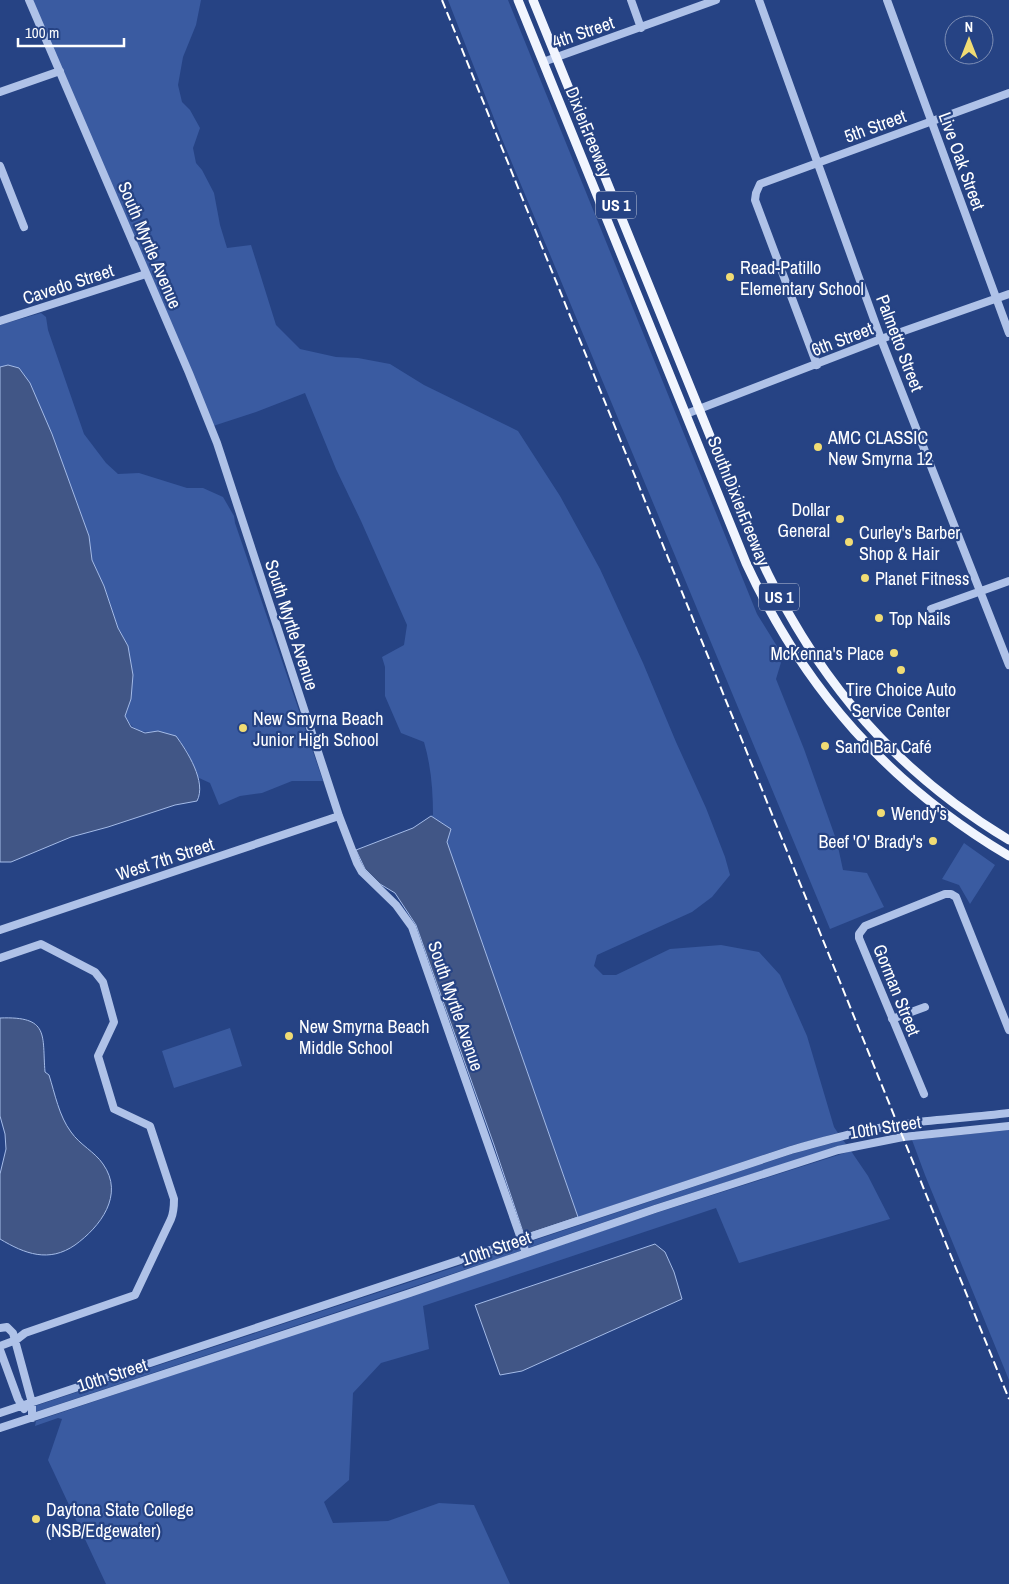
<svg xmlns="http://www.w3.org/2000/svg" width="1009" height="1584" font-family="'Archivo Narrow',sans-serif">
  <style>
    .green { fill: #3a5ba1 }
    .water { fill: #415686; stroke: #a4bbe8 }
    .lines { fill: none; stroke-linecap: round; stroke-linejoin: round }
    .minor { stroke: #afc2e8; stroke-width: 8 }
    .major { stroke: #f1f5fe; stroke-width: 9 }
    .rail { stroke: #fff; stroke-width: 2; stroke-dasharray: 9 4; stroke-linecap: butt }
    .poi-dot { fill: #f1dc74; stroke: #264384; stroke-width: 2 }
    .labels { text-anchor: middle; dominant-baseline: central; stroke-width: 4.5; stroke-linejoin: round; paint-order: stroke }
    .shield { fill: #264384; stroke: #bec7da; stroke-width: 1 }
    .shield-label { font-size: 16px; font-weight: bold; fill: #fff }
    .street-label { font-size: 18px; fill: #fff; stroke: #264384 }
    .poi-label { font-size: 18px; fill: #fff; stroke: #264384; text-anchor: start }
  </style>
  <rect width="100%" height="100%" fill="#264384"/>
  <path class="green" d="M29 0H201L196 25 183 57 178 85 182 102 190 110 200 128 193 148 196 163 202 170 214 193 220 225 227 248 251 245 276 325 300 349 336 357 358 358 390 364 424 385 518 431 560 496 600 569 643 663 676 742 706 808 725 857 730 875 712 897 692 912 597 955 594 966 603 975H616L670 949 721 945 759 952 780 975 807 1036 834 1127 838 1133 790 1146 578 1217 447 842 451 829 431 816 433 815C433 790 431 766 424 742L401 733 385 696V667L382 657 404 645 407 625 361 521 336 469 305 393 256 412 210 427Z
    M448 0H508L757 614 783 656 776 679 804 749 837 842 843 870 867 873 884 907 830 929 502 139Z
    M41 313 46 317 48 330 84 434 106 463 118 474 139 473 187 488H203L223 497 234 516 235 523 323 781H292L262 793 240 796 219 805 210 783 197 777 187 751 158 731C141 733 134 732 125 716L131 699 133 675 128 646 118 628 104 586 92 560 89 536 76 500 8 365 0 367V325Z
    M964 843 995 865 970 904 959 885 942 879Z
    M230 1028 242 1066 174 1088 162 1051Z
    M1009 1130V1380L925 1175 912 1140Z
    M843 1140 846 1144 657 1204 528 1248 526 1243 792 1154Z
    M851 1151 868 1176 890 1219 739 1263 716 1208 423 1306 429 1349 381 1363 353 1393 349 1480 324 1502 333 1523 388 1521 439 1503 474 1505 510 1584H106L48 1460 62 1419 58 1418 35 1426 36 1421 656 1213Z
    M519 1246 521 1251 35 1412V1406Z"/>
  <path class="water" d="M8 365 19 368 30 383 52 434 89 536 92 560 104 586 118 628 128 646 133 675 131 699 125 716 131 727 145 733 158 731 176 736C187 751 207 782 197 801L175 805 108 827 71 837 11 862H0V367Z
    M431 816 451 829 447 842 578 1217 524 1235 494 1145 416 925 395 893 380 884 365 869 356 850 413 828Z
    M0 1018C50 1016 42 1035 45 1072L49 1075C55 1094 59 1116 71 1132 80 1145 95 1152 103 1164 125 1195 100 1227 75 1245 49 1263 25 1254 0 1239V1174L6 1149 5 1134 0 1116Z
    M655 1244 665 1252 674 1272 682 1299 522 1371 500 1375 475 1305Z"/>
  <g class="lines">
    <path class="minor" d="M29 0 189 373 217 443 339 816 357 863 362 872 396 905 412 927 526 1253
      M631 0 641 28
      M759 0 881 339 1009 665
      M887 0 1009 333
      M543 62 716 0
      M0 92 60 71
      M0 166 24 227
      M0 321 146 274
      M817 365 755 200 756 193 760 184 1009 93
      M686 414 881 339 1009 294
      M931 609 1009 581
      M0 930 339 816
      M0 958 41 944 95 972 103 982 114 1022 98 1056 114 1109 150 1126 174 1199C174 1206 174 1212 171 1219L135 1295 25 1333 16 1340 0 1346
      M892 1019 925 1007
      M924 1094 859 938V934L865 926 945 894H951L956 897 1009 1030
      M0 1328 7 1327 13 1333 32 1403V1418
      M0 1350 18 1399 24 1409
      M0 1413 791 1150C830 1139 870 1128 910 1123 943 1119 976 1117 1009 1113
      M0 1428 410 1293 655 1209 838 1150 903 1137 1009 1126"/>
    <path class="major" d="M518 0 746 563C804 689 889 785 1009 856
      M533 0 749 532C804 664 886 766 1009 840"/>
    <path class="rail" d="M442 0 1009 1399"/>
  </g>
  <g class="poi-dot">
    <circle cx="730" cy="277" r="5"/>
    <circle cx="818" cy="447" r="5"/>
    <circle cx="840" cy="519" r="5"/>
    <circle cx="849" cy="542" r="5"/>
    <circle cx="865" cy="578" r="5"/>
    <circle cx="879" cy="618" r="5"/>
    <circle cx="894" cy="653" r="5"/>
    <circle cx="901" cy="670" r="5"/>
    <circle cx="243" cy="728" r="5"/>
    <circle cx="825" cy="746" r="5"/>
    <circle cx="881" cy="813" r="5"/>
    <circle cx="933" cy="841" r="5"/>
    <circle cx="289" cy="1036" r="5"/>
    <circle cx="36" cy="1519" r="5"/>
  </g>
  <g class="labels">
    <g class="shield">
      <rect x="596" y="191.5" width="40" height="27" rx="4"/>
      <rect x="759" y="583.5" width="40" height="27" rx="4"/>
    </g>
    <g class="shield-label">
      <text x="616" y="205">US 1</text>
      <text x="779" y="597">US 1</text>
    </g>
    <g class="street-label">
      <text transform="translate(583 32) rotate(-19)">4th Street</text>
      <text transform="translate(875 126) rotate(-20)">5th Street</text>
      <text transform="translate(589 132) rotate(68)">Dixie Freeway</text>
      <text transform="translate(962 161) rotate(70)">Live Oak Street</text>
      <text transform="translate(150 245) rotate(67)">South Myrtle Avenue</text>
      <text transform="translate(68 284) rotate(-18)">Cavedo Street</text>
      <text transform="translate(842 339) rotate(-21)">6th Street</text>
      <text transform="translate(900 343) rotate(69)">Palmetto Street</text>
      <text transform="translate(739 501) rotate(68)">South Dixie Freeway</text>
      <text transform="translate(292 625) rotate(72)">South Myrtle Avenue</text>
      <text transform="translate(165 859) rotate(-18)">West 7th Street</text>
      <text transform="translate(897 990) rotate(68)">Gorman Street</text>
      <text transform="translate(456 1006) rotate(71)">South Myrtle Avenue</text>
      <text transform="translate(885 1127) rotate(-9)">10th Street</text>
      <text transform="translate(496 1248) rotate(-19)">10th Street</text>
      <text transform="translate(112 1375) rotate(-18)">10th Street</text>
    </g>
    <g class="poi-label">
      <text x="740" y="267">Read-Patillo<tspan x="740" dy="21">Elementary School</tspan></text>
      <text x="828" y="437">AMC CLASSIC<tspan x="828" dy="21">New Smyrna 12</tspan></text>
      <text x="830" y="509" text-anchor="end">Dollar<tspan x="830" dy="21">General</tspan></text>
      <text x="859" y="532">Curley's Barber<tspan x="859" dy="21">Shop &amp; Hair</tspan></text>
      <text x="875" y="578">Planet Fitness</text>
      <text x="889" y="618">Top Nails</text>
      <text x="884" y="653" text-anchor="end">McKenna's Place</text>
      <text x="901" y="689" text-anchor="middle">Tire Choice Auto<tspan x="901" dy="21">Service Center</tspan></text>
      <text x="253" y="718">New Smyrna Beach<tspan x="253" dy="21">Junior High School</tspan></text>
      <text x="835" y="746">Sand Bar Café</text>
      <text x="891" y="813">Wendy's</text>
      <text x="923" y="841" text-anchor="end">Beef 'O' Brady's</text>
      <text x="299" y="1026">New Smyrna Beach<tspan x="299" dy="21">Middle School</tspan></text>
      <text x="46" y="1509">Daytona State College<tspan x="46" dy="21">(NSB/Edgewater)</tspan></text>
    </g>
  </g>
  <g transform="translate(969 40)"><circle r="24" fill="#264384" stroke="#7d8eb5"/>
  <path d="M0-4L9 19L0 12L-9 19Z" fill="#f1dc74"/>
  <text y="-8" font-size="14" font-weight="bold" text-anchor="middle" fill="#ffffff">N</text>
  </g>
  <path d="M18 38v8h106v-8" fill="none" stroke="#ffffff" stroke-width="2.5"/>
  <text x="25" y="38" font-size="15" fill="#ffffff" stroke="#264384" stroke-width="4" paint-order="stroke">100 m</text>
</svg>
